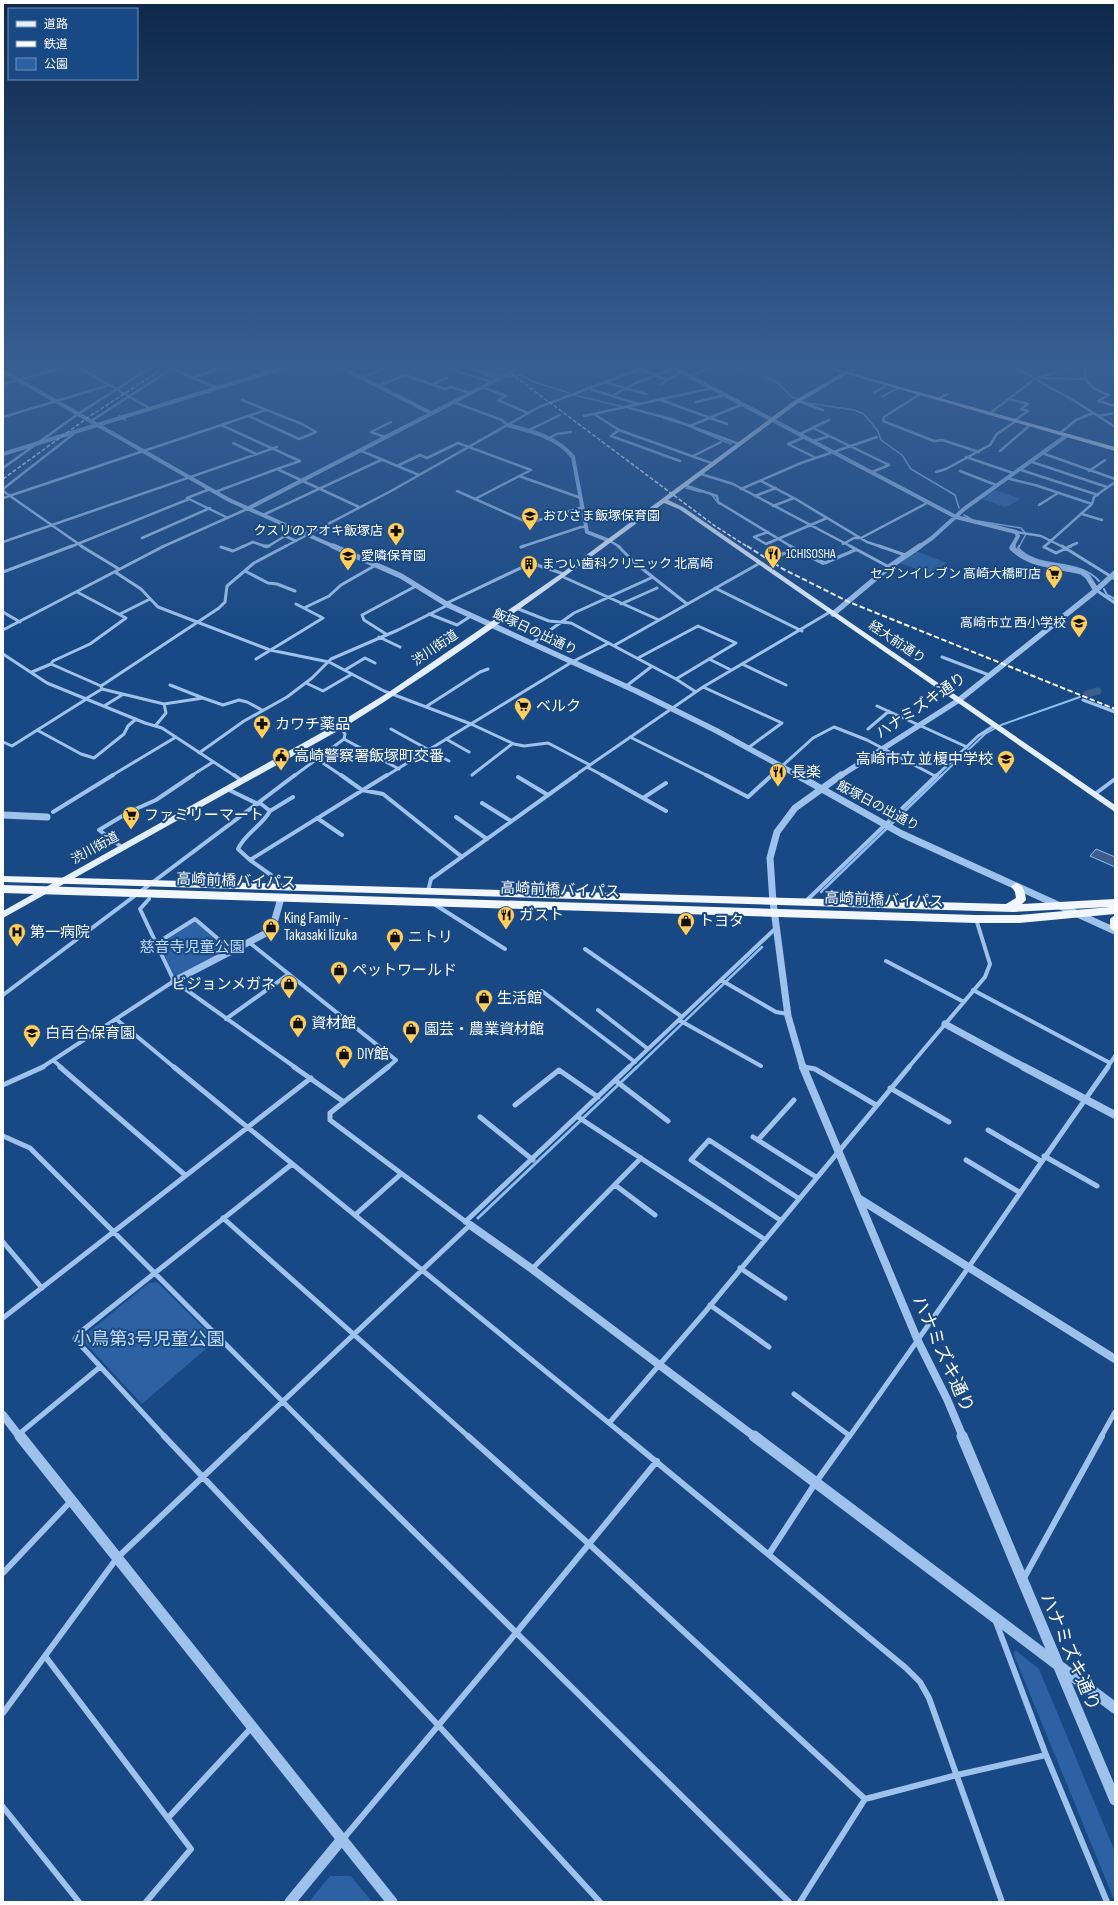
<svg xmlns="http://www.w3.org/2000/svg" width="1118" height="1905" font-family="'Sofia Sans Condensed','Noto Sans JP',sans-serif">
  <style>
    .green { fill: #2c62a3 }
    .water { fill: #3b5f8a; stroke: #91bdee }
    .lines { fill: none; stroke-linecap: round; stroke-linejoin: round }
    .stream-far3 { stroke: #91bdee; stroke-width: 1.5 }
    .stream-far2 { stroke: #91bdee; stroke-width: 2 }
    .stream-far1 { stroke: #91bdee; stroke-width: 2.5 }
    .stream { stroke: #91bdee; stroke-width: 3 }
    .canal { stroke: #3b5f8a; stroke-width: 7 }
    .pedestrian-tunnel { stroke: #3c6496; stroke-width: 2; stroke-dasharray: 2 1; stroke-linecap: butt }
    .minor-far4 { stroke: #9ec2ec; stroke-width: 2.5 }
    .minor-far3 { stroke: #9ec2ec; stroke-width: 3 }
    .minor-far2 { stroke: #9ec2ec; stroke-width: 4 }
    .minor-far1 { stroke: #9ec2ec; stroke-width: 5 }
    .minor { stroke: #9ec2ec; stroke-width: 6 }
    .tertiary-far4 { stroke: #9ec2ec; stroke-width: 4 }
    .tertiary-far3 { stroke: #9ec2ec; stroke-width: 5.5 }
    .tertiary-far2 { stroke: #9ec2ec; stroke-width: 7 }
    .tertiary-far1 { stroke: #9ec2ec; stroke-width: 8 }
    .tertiary { stroke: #9ec2ec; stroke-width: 11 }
    .primary { fill: #e3eeff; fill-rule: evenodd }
    .trunk { fill: #f1f6ff; fill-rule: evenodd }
    .rail-far1 { stroke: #fff; stroke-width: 1.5; stroke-dasharray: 4 2; stroke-linecap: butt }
    .rail { stroke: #fff; stroke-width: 2; stroke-dasharray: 5.5 2.5; stroke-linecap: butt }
    .pedestrian-bridge { stroke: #9ec2ec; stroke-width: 2 }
    .labels { text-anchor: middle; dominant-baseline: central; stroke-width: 4; stroke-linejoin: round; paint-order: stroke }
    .far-poi-label { font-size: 13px; fill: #fff; stroke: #194984; text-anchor: start }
    .far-street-label { font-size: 13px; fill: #fff; stroke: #194984 }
    .poi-label { font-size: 15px; fill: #fff; stroke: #194984; text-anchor: start }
    .street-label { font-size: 15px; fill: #fff; stroke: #194984 }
    .park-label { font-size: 15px; fill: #c3dcf9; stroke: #194984 }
    .near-park-label { font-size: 18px; fill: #c3dcf9; stroke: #194984 }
    .near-street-label { font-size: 18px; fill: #fff; stroke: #194984 }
  </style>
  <rect width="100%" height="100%" fill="#194984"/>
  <path class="green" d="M995 490 1021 499 1005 507 982 499Z
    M916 551 947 563 930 574 900 563Z
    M193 922 197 923 224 949 223 952 179 976 173 975 161 946 163 942Z
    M157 1282 216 1340 142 1404 84 1342 85 1335 149 1283Z
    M1015 1650 1039 1669 1115 1852V1902L1014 1655Z
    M330 1876H351L372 1902H309Z"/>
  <path class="water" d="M1096 849 1115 857V867L1090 856Z"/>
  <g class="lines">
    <path class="stream-far3" d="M449 366 458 368
      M464 366 508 377 521 375 534 382 569 393
      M730 366 748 373
      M483 374 495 378
      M766 378 777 382 792 397 807 403 854 410 864 414 878 431 881 440 902 455 911 469 955 495 959 508
      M574 395 624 407
      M663 418 680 423
      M695 429 731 444
      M686 488 701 492
      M712 495 719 504
      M964 515 971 519
      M978 521 1021 528 1026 534 1019 547"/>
    <path class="stream-far2" d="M1019 546 1018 548C1039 571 1078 557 1099 581
      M800 552 823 564
      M1104 589 1107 595 1115 599
      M941 776 985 734 1001 725 1080 697"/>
    <path class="stream-far1" d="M821 892 942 775
      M636 1068 762 947"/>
    <path class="stream" d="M478 1218 637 1067"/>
    <path class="canal" d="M1087 694 1098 691"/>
    <path class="pedestrian-tunnel" d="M632 467 641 465"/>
    <path class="minor-far4" d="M76 366 151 409
      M132 366 144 371
      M165 366 217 388
      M208 366 217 370 235 366
      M255 366 268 372
      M367 366 378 370
      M456 366 501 377
      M808 366 816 368 821 366
      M1012 366 1078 403 1115 427
      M1087 366C1081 383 1094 390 1109 395L1098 401 1115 406
      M640 369 668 380
      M453 370 492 382
      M690 376 714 366
      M191 378 217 370
      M361 378 390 366
      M1040 378 1085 379
      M604 382 646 394
      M3 384 68 366
      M433 384 447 378
      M661 384 682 372
      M379 386 405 375 445 389 451 387 470 393
      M482 387 506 396 498 400 528 413
      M587 388 638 404
      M874 393 887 385
      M920 394 884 417 883 421 934 441 942 440 979 452
      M612 396 636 383 675 368
      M883 396 898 388
      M938 399 947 394
      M1009 399 1028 404 1021 409 1028 411 1014 421
      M242 400 302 424 316 432 299 439 249 416
      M661 400 727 424
      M798 401 823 410
      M453 402 502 420 507 425
      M696 402 725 395
      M629 408 671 419 739 444
      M594 414 619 430 714 464
      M989 414 1036 378 1081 366
      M584 416 713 388
      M1098 416 1115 413
      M3 417 110 385
      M91 421 176 366
      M221 425 300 461 277 469 359 507
      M690 426 743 404
      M813 428 889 465 872 472
      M619 430 611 436 680 461
      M527 431 560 415
      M800 434 829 420
      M1059 434 1076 420 1093 413
      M385 437 371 432 391 422
      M805 437 788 444 816 458
      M547 439 557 434 571 432
      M813 441 830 436
      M233 443 256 454
      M359 450 419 475
      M1000 451 1030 425
      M1042 453 1115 479
      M693 456 721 442
      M966 457 1013 473
      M1029 461 1107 487
      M397 466 420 455 427 458 458 443 531 470 475 499
      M3 468 78 414 153 366
      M1018 469 1098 495
      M960 471 996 485
      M1089 471 1105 460
      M936 472 946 469 990 445 997 434 1016 421
      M701 474 733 484 852 547
      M519 476 581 498
      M1006 478 1035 485 1092 504
      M761 481 794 498
      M684 485 717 496 718 502 792 547
      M3 489 76 432
      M210 489 187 498 228 518
      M741 489 801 463 877 437
      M3 491 83 547
      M457 491 529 523 583 507
      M215 492 277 469
      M755 496 776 488
      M3 498 266 410
      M1039 505 1058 493
      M773 506 794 498 867 542 882 547
      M1082 514 1102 520
      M263 515 381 460
      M768 532 754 537 766 544 827 518
      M1016 532 1041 536 1063 547
      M142 538 210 508
      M610 541 620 547
      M3 542 277 447
      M843 544 854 538H861L929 502
      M70 547 189 499
      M162 547 247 509
      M242 547 253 542 267 547 285 536 296 541
      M284 547 391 491 539 407 648 366
      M521 547 581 527H586
      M1044 547 1092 504 1094 497 1115 482
      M1068 547 1077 543"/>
    <path class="minor-far3" d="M81 546 119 569
      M264 546H269
      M618 546 635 563 687 604
      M790 546 825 563 855 550
      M850 546 889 567
      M879 546 905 555
      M1045 546 1044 547 1056 553 1071 546
      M1062 546 1115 579
      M221 547 233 551 244 546
      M521 547 524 546
      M780 555 795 549
      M245 571 268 583 277 584 295 591
      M3 572 72 546
      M115 572 141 589 158 607 270 650 329 662 384 691 471 724 514 744 524 746 548 743 590 765
      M561 576 659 620
      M715 588 802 631
      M1096 590 1115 603
      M445 604 531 563 564 574
      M621 604 657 588
      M304 608 329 596 341 585 376 565
      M516 608 549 621 571 623 676 679 696 692
      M3 612 20 622
      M120 614 150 599
      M429 614 457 625 471 616
      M3 630 164 546
      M386 634 364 620 362 615 416 586
      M379 637 400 647
      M532 643 574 613 653 577
      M615 645 760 563
      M3 654 47 683 145 723 162 728 235 776
      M942 657 989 675
      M638 658 698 626 736 643 676 679
      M256 659 323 618 296 604
      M709 659 731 670
      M51 664 53 661 90 644 126 618 77 592
      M742 664 786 685
      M345 670 365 658 375 663
      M32 672 51 664 101 686 102 689 164 704 166 713 156 725
      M306 683 323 691 352 674
      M170 685 203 698
      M101 686 219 608 225 602 227 586 254 563 286 546
      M625 687 651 667
      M703 687 782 723 748 748
      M87 698 102 689
      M1083 700 1115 712
      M164 704 203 698 223 705 239 700 247 702 262 710
      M104 706 122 695
      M427 706 480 672 488 669
      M877 706 967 747
      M391 729 449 761
      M868 729 889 711
      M37 730 81 754 94 758 124 734 128 726 136 719
      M630 737 708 776
      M344 739 399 769
      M446 739 469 752
      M3 742 12 746 88 698
      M199 753 244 721 287 697 312 678 331 659 398 630 448 605
      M317 759 342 776
      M587 767 604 776
      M472 775 512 744
      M111 776 176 737
      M191 776 213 762
      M294 776 344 739 345 734 340 726
      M386 776 572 662 609 643
      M574 776 703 687 830 612
      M771 776 813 738 834 727 867 740 935 776
      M936 776 978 736 995 725"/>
    <path class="minor-far2" d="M234 775 242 781
      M341 775 362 790 383 794 462 857
      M602 775 666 811
      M706 775 748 797 772 775
      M518 777 548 795
      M227 789 258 804
      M1095 794 1115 779
      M643 798 666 783
      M482 803 511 821
      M270 811 293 797
      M53 812 113 775
      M456 817 487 839
      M317 818 342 835
      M123 848 99 830 129 812 156 800 193 775
      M250 860 238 849C245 833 262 826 270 811L260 803
      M269 886 272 879 271 875 250 860 387 775
      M428 891 431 879 576 775
      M149 899 140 909 174 981 296 1068
      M806 901 937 775
      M434 904 505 949
      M157 943 195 919 232 951
      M250 943 396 1060 387 1068
      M585 949 682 1017
      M886 961 964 1002
      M721 980 776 1012 788 1014
      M973 990 1110 1063
      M542 991 635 1062
      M3 995 295 775
      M598 1010 648 1049
      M116 1019 175 1068
      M226 1019 289 974
      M679 1020 761 1066
      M53 1060 62 1068
      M804 1067 807 1068
      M41 1068 174 981
      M628 1068 776 928
      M908 1068 985 977 990 964 976 919
      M1107 1068 1115 1056"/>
    <path class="minor-far1" d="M60 1067 185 1175
      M174 1067 626 1437
      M294 1067 344 1102
      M804 1067 815 1069 876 1105
      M616 1081 668 1121
      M3 1085 43 1067
      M890 1088 949 1122
      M515 1105 559 1070 598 1097
      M480 1117 533 1160
      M578 1117 764 1239
      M988 1130 1041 1161
      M3 1136 30 1148 318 1437
      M753 1137 816 1177
      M758 1140 794 1100
      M1044 1156 1097 1186
      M966 1160 1019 1192
      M615 1185 655 1215
      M355 1215 401 1174
      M223 1218 469 1437
      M780 1220 691 1160 709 1140 798 1198
      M465 1222 629 1067
      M3 1242 42 1288
      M740 1268 785 1298
      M532 1269 641 1158
      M710 1305 769 1347
      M3 1318 311 1078
      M794 1394 850 1436
      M610 1422 705 1312 909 1067
      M19 1434 100 1367
      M165 1437 75 1339 78 1334 292 1164
      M245 1437 470 1225 330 1120V1113L388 1067
      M849 1437C937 1315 1021 1190 1108 1067
      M1101 1437 1115 1412"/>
    <path class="minor" d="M164 1436 438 1725 600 1902
      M317 1436 789 1902
      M468 1436 589 1544 865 1799
      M625 1436 906 1668 920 1682 929 1698 1002 1902
      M769 1554 816 1482 849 1436
      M3 1573 71 1501
      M1024 1578 1102 1436
      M996 1622 1046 1755 1107 1902
      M45 1656 191 1849 146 1902
      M3 1713 117 1558 246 1436
      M3 1807 79 1902
      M168 1818 252 1727
      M343 1839 516 1633 657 1461
      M800 1902 865 1799 957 1775 1046 1755"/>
    <path class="tertiary-far4" d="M338 366 431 413
      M670 366 956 517 1016 532 1018 536 1012 547
      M3 371 229 500 335 547
      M507 425C531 431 557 437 573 457L587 532 610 541
      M3 454 289 366
      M247 509 523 366
      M919 547 932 538 964 509 1066 436"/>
    <path class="tertiary-far3" d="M333 546 401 576 448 605 636 691 717 731 799 776
      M1013 546 1012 548C1031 566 1057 566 1082 572L1088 577 1096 590
      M833 614 889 567 920 546
      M840 776 959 700 1094 592 1115 573"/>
    <path class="tertiary-far2" d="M797 775 902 834 1115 931
      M3 815 47 817
      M174 981 272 930 281 898
      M945 1024 1026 1068
      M803 1068 788 1016 773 902 770 858 777 832 795 808 841 775"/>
    <path class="tertiary-far1" d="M803 1067 918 1341 947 1399 963 1437
      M1024 1067 1115 1115
      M858 1198 1115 1359
      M470 1225 532 1269 755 1437
      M3 1415 20 1437"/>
    <path class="tertiary" d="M20 1436 392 1902
      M754 1436 1115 1708
      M962 1436 1115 1800
      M290 1902 342 1839"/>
    <path class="primary" d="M821 366H829L849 373 798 403 668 500 683 507 1115 805V812L679 509 664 503C559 581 454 659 343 728L3 918V911L337 724 389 692 562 573 794 401 842 373Z"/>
    <path class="trunk" d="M855 366H862L851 373 1115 447V451L843 373Z
      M3 876 1006 904 1016 898 1015 892 1011 886 1016 883C1024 885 1025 892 1026 900L1022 904 1115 899V914L1019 923H976L3 893V885L976 915H1019L1110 907 1013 912 3 882Z
      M1115 915V932L1110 928V919Z"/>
    <path class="rail-far1" d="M501 366 715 526 748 547
      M3 479 90 416 167 366"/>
    <path class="rail" d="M747 546 783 569 849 602 1115 709"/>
    <path class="pedestrian-bridge" d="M119 416 125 420"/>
  </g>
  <linearGradient id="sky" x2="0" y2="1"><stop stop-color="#0e2849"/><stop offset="0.58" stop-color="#385f94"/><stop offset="1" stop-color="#385f94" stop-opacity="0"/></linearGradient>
  <rect width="1118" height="632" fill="url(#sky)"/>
  <defs>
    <symbol id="school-pin" viewBox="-11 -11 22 30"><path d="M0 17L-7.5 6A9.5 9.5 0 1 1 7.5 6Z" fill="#ffcd59" stroke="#194984"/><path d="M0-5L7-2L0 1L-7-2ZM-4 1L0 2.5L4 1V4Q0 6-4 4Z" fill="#111"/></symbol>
    <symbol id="pharmacy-pin" viewBox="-11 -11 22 30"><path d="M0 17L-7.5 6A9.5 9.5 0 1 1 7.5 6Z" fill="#ffcd59" stroke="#194984"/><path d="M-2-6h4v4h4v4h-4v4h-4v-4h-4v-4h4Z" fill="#111"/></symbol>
    <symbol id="restaurant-pin" viewBox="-11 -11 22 30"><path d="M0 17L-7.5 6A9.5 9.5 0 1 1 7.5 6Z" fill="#ffcd59" stroke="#194984"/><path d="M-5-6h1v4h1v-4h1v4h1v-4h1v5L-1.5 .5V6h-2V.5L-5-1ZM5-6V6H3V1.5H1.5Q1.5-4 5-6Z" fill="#111"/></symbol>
    <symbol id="building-pin" viewBox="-11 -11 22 30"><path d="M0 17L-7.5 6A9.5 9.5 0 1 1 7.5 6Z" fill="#ffcd59" stroke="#194984"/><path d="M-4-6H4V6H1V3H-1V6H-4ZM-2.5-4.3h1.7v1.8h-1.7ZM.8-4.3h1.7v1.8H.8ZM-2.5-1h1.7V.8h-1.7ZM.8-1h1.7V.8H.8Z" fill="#111"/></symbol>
    <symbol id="supermarket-pin" viewBox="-11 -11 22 30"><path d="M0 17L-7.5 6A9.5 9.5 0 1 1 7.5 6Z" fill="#ffcd59" stroke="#194984"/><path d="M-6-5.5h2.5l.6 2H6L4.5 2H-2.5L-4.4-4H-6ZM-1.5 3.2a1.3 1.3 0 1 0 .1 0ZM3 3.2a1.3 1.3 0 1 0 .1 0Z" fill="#111"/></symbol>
    <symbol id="civic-pin" viewBox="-11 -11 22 30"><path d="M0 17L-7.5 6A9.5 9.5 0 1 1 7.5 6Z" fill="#ffcd59" stroke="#194984"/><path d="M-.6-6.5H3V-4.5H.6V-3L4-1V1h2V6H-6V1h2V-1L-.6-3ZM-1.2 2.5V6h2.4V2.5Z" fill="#111"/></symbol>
    <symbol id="shop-pin" viewBox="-11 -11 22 30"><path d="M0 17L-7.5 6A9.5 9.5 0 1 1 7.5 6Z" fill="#ffcd59" stroke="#194984"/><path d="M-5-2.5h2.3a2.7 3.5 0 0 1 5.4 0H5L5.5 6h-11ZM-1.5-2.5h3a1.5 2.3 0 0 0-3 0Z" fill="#111"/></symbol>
    <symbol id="hospital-pin" viewBox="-11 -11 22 30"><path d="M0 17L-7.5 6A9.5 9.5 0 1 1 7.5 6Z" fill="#ffcd59" stroke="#194984"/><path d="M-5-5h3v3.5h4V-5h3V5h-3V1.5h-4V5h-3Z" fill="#111"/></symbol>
  </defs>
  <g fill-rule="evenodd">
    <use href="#school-pin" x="520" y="506" width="20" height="27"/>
    <use href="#pharmacy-pin" x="386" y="521" width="20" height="27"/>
    <use href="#restaurant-pin" x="763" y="544" width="20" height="27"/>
    <use href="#school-pin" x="338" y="546" width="20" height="27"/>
    <use href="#building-pin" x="519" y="554" width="20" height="27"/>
    <use href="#supermarket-pin" x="1044" y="564" width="20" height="27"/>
    <use href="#school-pin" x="1069" y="613" width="20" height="27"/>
    <use href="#supermarket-pin" x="513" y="696" width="20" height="27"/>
    <use href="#pharmacy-pin" x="252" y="714" width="20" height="27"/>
    <use href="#civic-pin" x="271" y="746" width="20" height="27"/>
    <use href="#school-pin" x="996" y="749" width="20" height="27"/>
    <use href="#restaurant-pin" x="768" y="762" width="20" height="27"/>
    <use href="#supermarket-pin" x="121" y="805" width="20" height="27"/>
    <use href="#restaurant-pin" x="496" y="905" width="20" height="27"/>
    <use href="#shop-pin" x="676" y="911" width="20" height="27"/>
    <use href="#shop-pin" x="261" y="917" width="20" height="27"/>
    <use href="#hospital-pin" x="7" y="922" width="20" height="27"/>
    <use href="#shop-pin" x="385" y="927" width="20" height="27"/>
    <use href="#shop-pin" x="329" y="960" width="20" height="27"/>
    <use href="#shop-pin" x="279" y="974" width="20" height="27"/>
    <use href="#shop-pin" x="474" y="988" width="20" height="27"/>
    <use href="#shop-pin" x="288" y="1013" width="20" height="27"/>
    <use href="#shop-pin" x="401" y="1019" width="20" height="27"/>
    <use href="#school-pin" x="22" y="1023" width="20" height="27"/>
    <use href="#shop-pin" x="334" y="1044" width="20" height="27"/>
  </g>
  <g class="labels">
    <g class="far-poi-label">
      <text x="543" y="516">おひさま飯塚保育園</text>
      <text x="383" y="531" text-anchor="end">クスリのアオキ飯塚店</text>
      <text x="786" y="554">1CHISOSHA</text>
      <text x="361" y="556">愛隣保育園</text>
      <text x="542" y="564">まつい歯科クリニック 北高崎</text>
      <text x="1041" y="574" text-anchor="end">セブンイレブン 高崎大橋町店</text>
      <text x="1066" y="623" text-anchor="end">高崎市立 西小学校</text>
    </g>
    <g class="far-street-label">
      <text transform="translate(535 632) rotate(25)">飯塚日の出通り</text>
      <text transform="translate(897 642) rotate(34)">経大前通り</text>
      <text transform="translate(435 648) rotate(-34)">渋川街道</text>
      <text transform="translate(878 806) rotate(28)">飯塚日の出通り</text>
      <text transform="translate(95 848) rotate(-29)">渋川街道</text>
    </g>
    <g class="poi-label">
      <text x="536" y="706">ベルク</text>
      <text x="275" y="724">カワチ薬品</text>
      <text x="294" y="756">高崎警察署飯塚町交番</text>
      <text x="993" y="759" text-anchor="end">高崎市立 並榎中学校</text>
      <text x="791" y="772">長楽</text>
      <text x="144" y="815">ファミリーマート</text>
      <text x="519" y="915">ガスト</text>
      <text x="284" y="918">King Family -<tspan x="284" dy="17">Takasaki Iizuka</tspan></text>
      <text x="699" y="921">トヨタ</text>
      <text x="30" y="932">第一病院</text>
      <text x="408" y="937">ニトリ</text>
      <text x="352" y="970">ペットワールド</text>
      <text x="276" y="984" text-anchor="end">ビジョンメガネ</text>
      <text x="497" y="998">生活館</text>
      <text x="311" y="1023">資材館</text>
      <text x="424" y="1029">園芸・農業資材館</text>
      <text x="45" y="1033">白百合保育園</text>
      <text x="357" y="1054">DIY館</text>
    </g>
    <g class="street-label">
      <text transform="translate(921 706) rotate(-34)">ハナミズキ通り</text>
      <text transform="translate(236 881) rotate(2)">高崎前橋バイパス</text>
      <text transform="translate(560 890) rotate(2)">高崎前橋バイパス</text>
      <text transform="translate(884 900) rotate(2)">高崎前橋バイパス</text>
    </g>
    <g class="park-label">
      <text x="192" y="947">慈音寺児童公園</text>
    </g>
    <g class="near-park-label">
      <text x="149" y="1339">小鳥第3号児童公園</text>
    </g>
    <g class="near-street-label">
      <text transform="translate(943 1354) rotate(66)">ハナミズキ通り</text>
      <text transform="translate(1070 1652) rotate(67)">ハナミズキ通り</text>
    </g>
  </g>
  <rect width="1118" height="1905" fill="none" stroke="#ffffff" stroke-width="8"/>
  <rect x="8" y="8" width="130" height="72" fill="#194984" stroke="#7592b5"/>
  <rect x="16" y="21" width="20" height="6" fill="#e3eeff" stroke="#7592b5"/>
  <text x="44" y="28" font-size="12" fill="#ffffff">道路</text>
  <rect x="16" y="41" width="20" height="6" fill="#ffffff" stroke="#7592b5"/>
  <text x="44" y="48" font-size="12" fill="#ffffff">鉄道</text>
  <rect x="16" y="58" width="20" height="12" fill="#2c62a3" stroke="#7592b5"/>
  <text x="44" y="68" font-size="12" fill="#ffffff">公園</text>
</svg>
